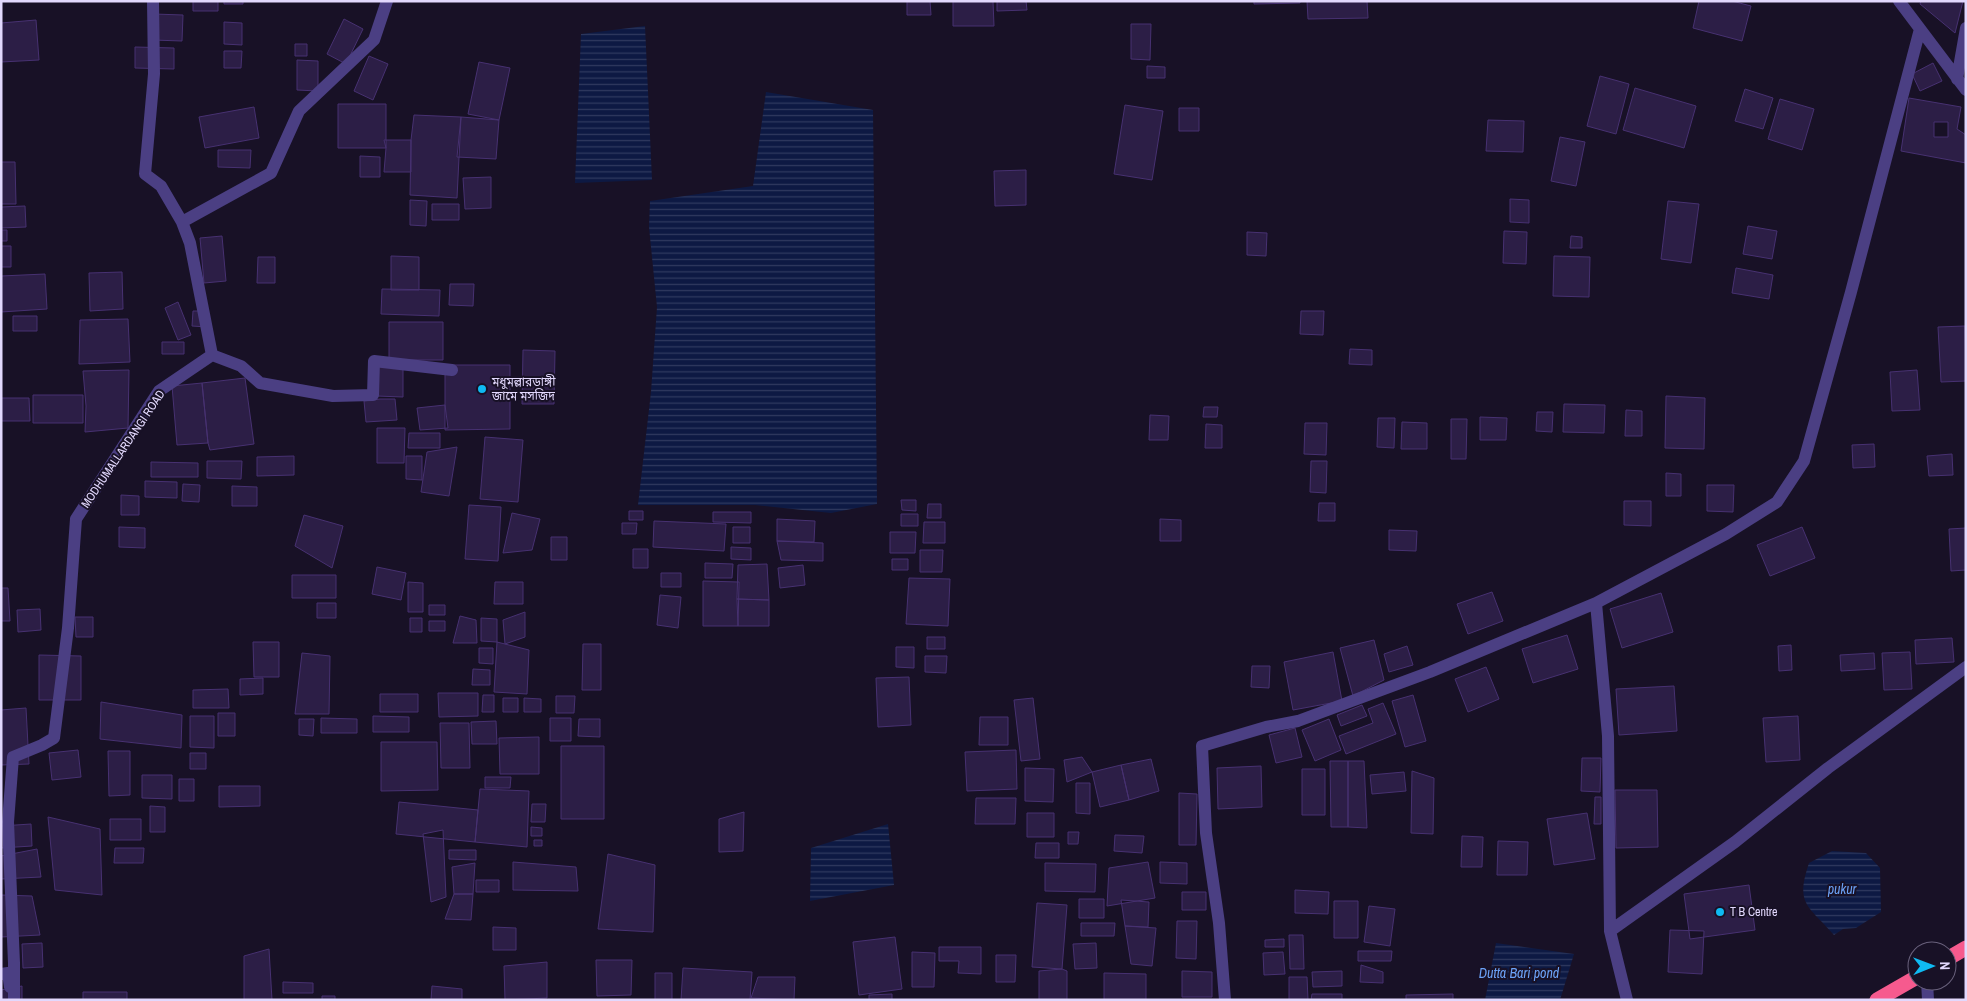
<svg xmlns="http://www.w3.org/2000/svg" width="1967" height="1001" font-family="'Archivo Narrow','Noto Sans Bengali',sans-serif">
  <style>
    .water { fill: url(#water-rules) }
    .building { fill: #2c1e46; stroke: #473171; fill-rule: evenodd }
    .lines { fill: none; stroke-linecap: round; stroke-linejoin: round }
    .minor { stroke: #4b3f83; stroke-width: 12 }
    .highway { stroke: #f65a8e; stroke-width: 15 }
    .poi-dot { fill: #0fbaf2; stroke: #181126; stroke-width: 2 }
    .labels { text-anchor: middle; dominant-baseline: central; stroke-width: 4; stroke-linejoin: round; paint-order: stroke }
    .poi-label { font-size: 12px; fill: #e2d8fd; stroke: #181126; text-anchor: start }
    .street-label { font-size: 12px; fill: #e2d8fd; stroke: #181126 }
    .water-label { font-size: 14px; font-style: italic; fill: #6ca2f7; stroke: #181126 }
  </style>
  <defs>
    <pattern id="water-rules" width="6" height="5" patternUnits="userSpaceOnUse" patternTransform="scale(1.25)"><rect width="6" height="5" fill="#0d1943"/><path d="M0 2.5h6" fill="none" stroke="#303a5f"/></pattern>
  </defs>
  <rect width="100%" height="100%" fill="#181126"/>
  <path class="water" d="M645 26 652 180 575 183 581 34Z
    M766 92 873 110 877 504 831 513 755 505H638L651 392 657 307 649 227 650 201 753 186Z
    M888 824 894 885 810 901 811 848Z
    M1832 851 1866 853 1880 868 1881 912 1856 928 1843 929 1834 935C1808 905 1795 905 1809 863Z
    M1496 943 1574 954 1560 1000H1485Z"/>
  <path class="building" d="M193 1H218V11H193Z
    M224 1H243V4H224Z
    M907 1H930L931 15H907Z
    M953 1H993L994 26H953Z
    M997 1H1026L1027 10 997 11Z
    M1254 1H1300V3L1254 4Z
    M1307 1H1367L1368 18 1308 19Z
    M1699 1H1732L1751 6 1742 41 1693 28Z
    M1921 1H1963L1955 33 1920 4Z
    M154 14 183 15 182 41 153 40Z
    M344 19 363 29 346 64 327 54Z
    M36 20 39 60 1 62V23Z
    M224 22 242 23V45L224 44Z
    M1131 24H1151L1150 60 1131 59Z
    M295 44H307V56H295Z
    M135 47 174 48V69L135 68Z
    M224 51H242L241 68H224Z
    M369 56 388 64 373 100 354 91Z
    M297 60 318 61V91L297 90Z
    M479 62 510 68 499 120 468 114Z
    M1933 63 1942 81 1920 91 1912 74Z
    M1147 66 1165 67V78H1147Z
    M1600 76 1629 84 1616 134 1587 126Z
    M1635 88 1696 106 1684 148 1623 130Z
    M1745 89 1773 98 1763 129 1735 121Z
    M1909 98 1961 107 1957 129 1966 135V163L1901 151ZM1934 122H1948V137H1934Z
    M1780 99 1814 109 1802 150 1768 139Z
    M338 104H386V148H338Z
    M1125 105 1163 111 1152 180 1114 174Z
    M254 107 259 138 205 148 199 117Z
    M1179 108H1199V131H1179Z
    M414 115 461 117 457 198 410 195 411 140Z
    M461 117 499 120 496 159 457 157Z
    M1488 120 1524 121 1523 152 1486 151Z
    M1560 137 1585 142 1576 186 1551 181Z
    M384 140H411V172H384L386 148Z
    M218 150H251L250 168 218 167Z
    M360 156 380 157V177H360Z
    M1 162H15L16 204H1Z
    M1026 170V205L995 206 994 171Z
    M491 177V208L465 209 463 178Z
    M1510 199 1529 200V223L1510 222Z
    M410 200 427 201 426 226 410 225Z
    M1668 201 1699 204 1691 263 1661 259Z
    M432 204H459V220H432Z
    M25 206 26 227 1 228V207Z
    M1748 226 1777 231 1772 259 1743 254Z
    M1 230H7V241H1Z
    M1504 231 1527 232 1526 264 1503 263Z
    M1247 232 1267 233 1266 256 1247 255Z
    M222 236 226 281 204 283 200 238Z
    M1571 236 1582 237V248H1570Z
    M1 246H11V267H1Z
    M391 256 419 257V290H391Z
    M1554 256 1590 257 1589 297 1553 296Z
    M258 257H275V283H257Z
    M1736 268 1773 275 1769 299 1732 293Z
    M122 272 123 309 90 311 89 273Z
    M45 274 47 309 1 312V276Z
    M450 284H474L473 306 449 305Z
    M382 289 440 290 439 316 381 314Z
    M178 302 191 335 178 340 165 308Z
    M193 311H208L207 327 192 326Z
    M1301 311H1324L1323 335 1300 334Z
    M13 316H37V331H13Z
    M128 319 130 362 79 364 80 320Z
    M389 322H443V360H389Z
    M1965 326 1966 381 1941 382 1938 327Z
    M162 342H184V354H162Z
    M1350 349 1372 350V365L1349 364Z
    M523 350 555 351 554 404H522Z
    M377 365H403V397L377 396Z
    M445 365H510V429L445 430Z
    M129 370 128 428 85 432 86 406 83 371Z
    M1917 370 1920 410 1892 411 1890 372Z
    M245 378 254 444 210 450 208 443 202 383Z
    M202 383 208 443 177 445 172 386Z
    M33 395H83V423H33Z
    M1666 396 1705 398 1704 449 1665 448Z
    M1 398H29L30 421H1Z
    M380 399H395L397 420 366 422 364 401Z
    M1564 404 1605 405 1604 433 1563 432Z
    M445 405 448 428 420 430 417 408Z
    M1204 407H1218L1217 417H1203Z
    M1626 410 1642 411V436H1625Z
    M1537 412H1553L1552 432 1536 431Z
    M1150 415 1169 416 1168 440H1149Z
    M1480 417 1507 418 1506 440H1480Z
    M1378 418H1395L1394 448 1377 447Z
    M1451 419H1467L1466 459H1451Z
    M1402 422 1427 423V449H1401Z
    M1305 423H1327L1326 455 1304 454Z
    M1206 424 1222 425V448H1205Z
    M377 428H405L404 463H377Z
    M409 433H440V448H408Z
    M485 437 523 440 518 502 480 499Z
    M1874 444 1875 467 1853 468 1852 445Z
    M457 447 449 496 421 492 427 452Z
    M1952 454 1953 475 1929 476 1927 456Z
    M294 456V475L257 476V457Z
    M406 456H422V480L406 479Z
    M207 461H242L241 479 207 478Z
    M1311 461H1327L1326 493 1310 492Z
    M151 462 198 463V477H151Z
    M1666 473 1681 474V496H1666Z
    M145 481 177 482V498L145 497Z
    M183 484 200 485 199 502 182 501Z
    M1707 485H1734L1733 512 1707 511Z
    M232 486 257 487V506H232Z
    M121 495 139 496V515H121Z
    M901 500H916V511L902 510Z
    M1624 501H1651V526L1624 525Z
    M1319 503H1335V521H1318Z
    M928 504H941V518H927Z
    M469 505 501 507 498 561 465 559Z
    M629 511H643V520H629Z
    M713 512H751V523L713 522Z
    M512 513 540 519 532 550 503 553Z
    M901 514H918V526H901Z
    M304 515 343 526 332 568 295 546Z
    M777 519 815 521 814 542 777 541Z
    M1160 519 1181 520V541H1160Z
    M654 521 726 524 724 551 653 547Z
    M924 522H945V543H923Z
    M622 523H637L636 534H622Z
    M119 527 145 528V548L119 547Z
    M733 527H750V543H733Z
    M1802 527 1815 558 1770 576 1757 545Z
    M1966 528V570L1951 571 1949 529Z
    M1389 530 1417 531 1416 551 1389 550Z
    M890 532H916L915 553H890Z
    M551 537H567V560H551Z
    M777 541 823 543V561L781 560Z
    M731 547 751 548V560L731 559Z
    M633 549H648V568H633Z
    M920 550H943L942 572H920Z
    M892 559H908V570H892Z
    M705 563 733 564 732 578H705Z
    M767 564 769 600 737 599 738 565Z
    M803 565 805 585 780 588 778 568Z
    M377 567 406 573 401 600 372 594Z
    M661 573H681V587H661Z
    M292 575H336V598H292Z
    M909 578 950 579 948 626 906 624Z
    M703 581 739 582 738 626H703Z
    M408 582 423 583V612H408Z
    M495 582H523V604H494Z
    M1 588H8L10 621H1Z
    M1492 592 1503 621 1468 634 1457 604Z
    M1661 593 1673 632 1622 648 1610 609Z
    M660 595 681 597 678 628 657 625Z
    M737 599 769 600V626H738Z
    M317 603H336V618H317Z
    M429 605H445V615H429Z
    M40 609 41 630 18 632 17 610Z
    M525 612V637L505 644 503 620Z
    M460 616 476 620 477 643H453Z
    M75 617H93V637H76Z
    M410 618H422V632H410Z
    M481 618 497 619V642L481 641Z
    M429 621H445V631H429Z
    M1567 635 1578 669 1533 683 1522 649Z
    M927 637H945V649H927Z
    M1952 638 1954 662 1916 664 1915 640Z
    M1374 640 1384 680 1353 696 1340 648Z
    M253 642H279V677H254Z
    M497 642 529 650 527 694 494 692Z
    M583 644H601V690H582Z
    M1791 645 1792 670 1779 671 1778 646Z
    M1407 646 1413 665 1389 672 1384 654Z
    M896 647H914V668L896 667Z
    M479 648H493V664L479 663Z
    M1333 652 1342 701 1293 710 1284 662Z
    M1910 652 1912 689 1884 690 1882 653Z
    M302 653 330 656 329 714H295Z
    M1874 653 1875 669 1841 671 1840 655Z
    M39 655 81 656V700H39Z
    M925 656H947L946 673 925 672Z
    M1252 666H1270L1269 688 1251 687Z
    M1486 667 1499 699 1468 712 1455 679Z
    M473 669 490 670V685H472Z
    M909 677 911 725 878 727 876 678Z
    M263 678V694L240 695V679Z
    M1674 686 1677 731 1619 735 1616 689Z
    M228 689 229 708H193V690Z
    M438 693H478V716L439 717Z
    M380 694H418V712H380Z
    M483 695H494V712H482Z
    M1413 695 1426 741 1405 747 1392 701Z
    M556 696H575L574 713H556Z
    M503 698H518V712H503Z
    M524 698 541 699V712H524Z
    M1033 698 1040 759 1021 761 1014 700Z
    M101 702 182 715 181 748 100 739Z
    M1383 703 1396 734 1346 754 1339 736 1373 723 1368 709Z
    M1362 705 1367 716 1341 726 1337 715Z
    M26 708 29 764 1 765V710Z
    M218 713H235V736H218Z
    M190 716H214V748L190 747Z
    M373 716 409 717V732H373Z
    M1798 716 1800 760 1766 762 1763 718Z
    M980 717H1008V745H979Z
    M321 718 357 719V733H321Z
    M550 718H571V741H550Z
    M299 719H314L313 736 299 735Z
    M579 719H600V737L578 736Z
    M1329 719 1341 750 1315 761 1302 730Z
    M496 721 497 744H472L471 722Z
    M440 723H469L470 768H441Z
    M1295 728 1302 757 1276 763 1269 735Z
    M539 737V774H500L499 738Z
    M381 742H437L438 790 381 791Z
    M561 746H604V819H561Z
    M78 750 81 777 52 780 49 753Z
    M1016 750 1017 789 967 791 965 752Z
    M108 751H130V795L109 796Z
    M190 753H206V769H190Z
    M1082 757 1092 772 1067 782 1064 760Z
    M1582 758H1601L1600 792 1581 791Z
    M1151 759 1159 791 1129 800 1121 765Z
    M1330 761H1348V827H1331Z
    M1348 761H1364L1367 828 1348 827Z
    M1121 765 1129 800 1100 807 1092 772Z
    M1261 766 1262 807 1218 809 1217 768Z
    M1025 768 1054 769 1053 802 1025 801Z
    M1302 769H1325V815H1302Z
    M1412 771 1434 778 1433 834 1411 833Z
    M1404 772 1406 791 1372 794 1370 775Z
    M142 775H172V799L142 798Z
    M485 777H511L510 788H485Z
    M179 779H194V801H179Z
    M1076 783H1090V814L1076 813Z
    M219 786H260V806L219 807Z
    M480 789 529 791 527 847 475 842Z
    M1615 790H1657L1658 847 1616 848Z
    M1179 793 1197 794 1196 845H1179Z
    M1595 797H1601V824H1594Z
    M976 798H1016L1015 824H975Z
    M399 802 478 810 475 842 396 834Z
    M532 804H546L545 822H531Z
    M150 806 165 807V832H150Z
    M744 812 743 851 719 852V819Z
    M1027 813H1054V837H1027Z
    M1587 813 1595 859 1554 865 1547 819Z
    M48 817 100 829 102 895 55 890Z
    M110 819H141V840H110Z
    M31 824 32 846 1 848V826Z
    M531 827 542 828V836H531Z
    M443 830 446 897 431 902 423 834Z
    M1068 832H1079L1078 844H1068Z
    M1115 835 1144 836 1142 853 1114 851Z
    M1462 836 1483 837 1482 867H1461Z
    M534 840H542V846H534Z
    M1498 841 1528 842 1527 875H1497Z
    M1036 843H1059V858H1035Z
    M115 848H144L143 863H114Z
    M37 849 41 877 1 879V856Z
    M449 850H476V860L449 859Z
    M608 854 655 865 653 932 598 929Z
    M513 862 576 867 578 891 513 890Z
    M1148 862 1155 898 1107 906 1109 868Z
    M1160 862 1187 863V884L1160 883Z
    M475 863 473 894H454L452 867Z
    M1045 863 1096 864 1095 892 1045 891Z
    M476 880H499V892H476Z
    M1749 885 1755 930 1690 939 1684 894Z
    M1295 890 1329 892 1328 914 1295 913Z
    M1182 892H1206V910H1182Z
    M454 894H473L471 920 445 919Z
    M1 895 32 896 40 935 1 937Z
    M1079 899H1104V918H1079Z
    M1121 900 1149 902 1148 927 1125 926Z
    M1334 901H1358V938H1334Z
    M1037 903 1067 905 1062 969 1032 967Z
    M1369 906 1395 909 1390 946 1364 942Z
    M1177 921H1197L1196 959 1176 958Z
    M1081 923H1115L1114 936H1081Z
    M1125 926 1156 928 1152 966 1131 964Z
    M493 927 516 928V950H493Z
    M1670 930 1704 931 1702 974 1668 972Z
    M1289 935H1303L1304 969H1290Z
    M895 937 902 989 859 995 853 942Z
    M1284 939V947H1265V940Z
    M42 943 43 967 23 968 22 944Z
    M1096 943 1097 968 1075 969 1073 944Z
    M939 947H981V974L958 973 959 961H939Z
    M269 949 272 1000H244V956Z
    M1358 951H1392L1391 961H1358Z
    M912 952 935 953 934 987H912Z
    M1283 952 1285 974 1264 975 1263 953Z
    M996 955H1016L1015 982H996Z
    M596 960H632L631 995 597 996Z
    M547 962V998L505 1000 504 966Z
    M1361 965 1383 972V983L1360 982Z
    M683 968 752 972 750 1000H681Z
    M1062 969 1067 971V1000H1039V971Z
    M1182 971 1212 972V997H1182Z
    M1342 971V986L1313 987 1312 972Z
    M655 973H672V1000H655Z
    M1104 973 1146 974V1000H1104Z
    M758 977H795L794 1000 751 998Z
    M1289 977H1307L1308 1000H1289Z
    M283 982 313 983V993H283Z
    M22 986V1000H1V990Z
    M432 986 462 989V1000H431Z
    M83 992H127V1000H83Z
    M892 994V1000H869V995Z
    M1312 994H1342V1000H1311Z
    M1453 994V1000H1406V995Z
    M322 996H335V1000H322Z"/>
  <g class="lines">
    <path class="minor" d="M1899 1 1966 90
      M1957 79 1966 28
      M182 222 271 173 299 111 374 40 387 1
      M212 355 241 366 260 383 333 396 373 395 374 361 452 370
      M1596 603 1726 534 1777 502 1804 461 1851 292 1920 29
      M1610 931 1735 842 1828 768 1966 667
      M1 974 8 973 10 987
      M1927 981 1928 1000
      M14 1000V963L8 822 13 757 42 745 54 738 68 628 76 519 159 391 212 355 190 243 182 222 161 186 145 174 154 74 153 1
      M1225 1000 1219 923 1206 833 1202 746 1266 727 1298 721 1430 672 1596 603 1608 736 1610 931 1627 1000"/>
    <path class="highway" d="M1947 959 1966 948
      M1877 1000 1917 977"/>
  </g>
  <g class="poi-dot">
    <circle cx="482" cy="389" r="5"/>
    <circle cx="1720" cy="912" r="5"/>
  </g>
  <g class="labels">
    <g class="poi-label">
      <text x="492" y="382">মধুমল্লারডাঙ্গী<tspan x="492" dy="14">জামে মসজিদ</tspan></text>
      <text x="1730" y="912">T B Centre</text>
    </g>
    <g class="street-label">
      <text transform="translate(123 449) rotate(-56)">MODHUMALLARDANGI ROAD</text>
    </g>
    <g class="water-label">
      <text x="1842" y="889">pukur</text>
      <text x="1519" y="973">Dutta Bari pond</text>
    </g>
  </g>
  <rect width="1967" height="1001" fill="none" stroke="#e2d8fd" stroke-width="5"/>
  <g transform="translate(1932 966) rotate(89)"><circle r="24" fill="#181126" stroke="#69617c"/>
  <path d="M0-4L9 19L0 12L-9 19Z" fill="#0fbaf2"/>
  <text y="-8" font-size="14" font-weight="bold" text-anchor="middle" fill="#e2d8fd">N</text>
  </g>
</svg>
